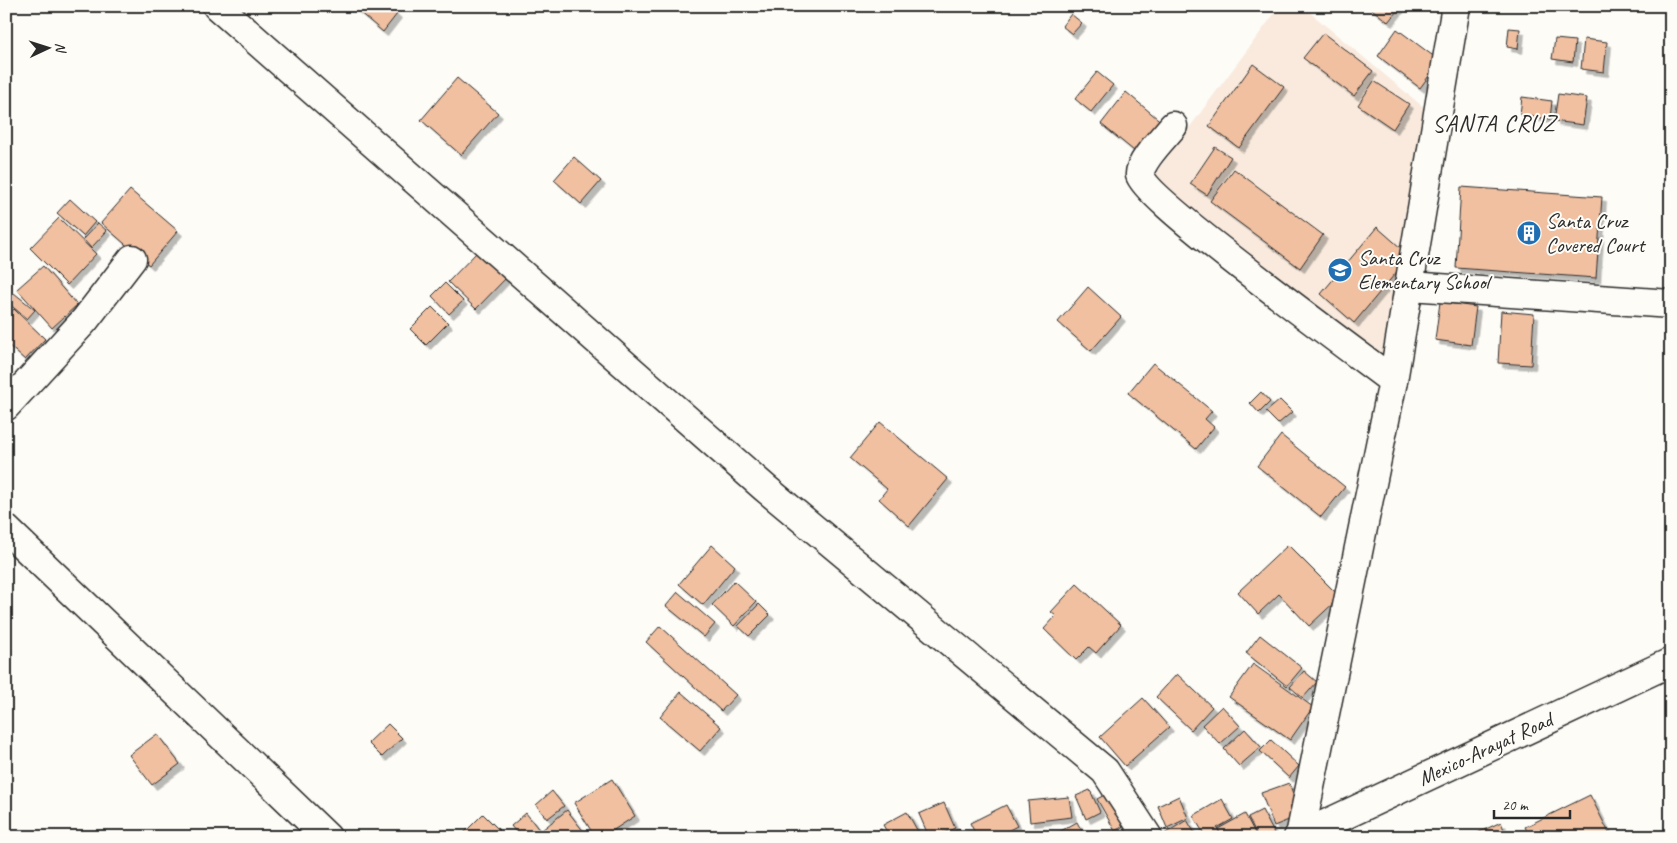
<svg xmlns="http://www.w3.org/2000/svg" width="1677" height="843" font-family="Caveat,sans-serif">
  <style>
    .built { fill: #f9eadd }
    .building { fill: #f1c0a1; stroke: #2b2b2b; filter: url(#shadow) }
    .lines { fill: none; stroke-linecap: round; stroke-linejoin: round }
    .minor-casing { stroke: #2b2b2b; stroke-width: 31 }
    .tertiary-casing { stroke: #2b2b2b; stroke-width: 31 }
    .secondary-casing { stroke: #2b2b2b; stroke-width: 31 }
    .minor { stroke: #fdfcf7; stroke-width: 28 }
    .tertiary { stroke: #fdfcf7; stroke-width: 28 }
    .secondary { stroke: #fdfcf7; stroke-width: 28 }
    .labels { text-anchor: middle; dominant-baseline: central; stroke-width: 4; stroke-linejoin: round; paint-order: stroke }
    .poi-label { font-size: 21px; fill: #2b2b2b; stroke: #fdfcf7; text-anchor: start }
    .street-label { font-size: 21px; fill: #2b2b2b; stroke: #fdfcf7 }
    .quarter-label { font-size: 24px; letter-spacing: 1px; fill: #2b2b2b; stroke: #fdfcf7 }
  </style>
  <defs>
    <filter id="shadow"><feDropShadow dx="4.5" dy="4.5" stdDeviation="0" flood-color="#0004"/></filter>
  </defs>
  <rect width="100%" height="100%" fill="#fdfcf7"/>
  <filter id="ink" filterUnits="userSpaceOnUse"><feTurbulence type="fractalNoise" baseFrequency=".02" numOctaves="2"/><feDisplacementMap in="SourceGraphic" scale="10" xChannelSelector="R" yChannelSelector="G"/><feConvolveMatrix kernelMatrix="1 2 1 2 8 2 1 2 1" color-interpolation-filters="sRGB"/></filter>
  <g filter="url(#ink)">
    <path class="built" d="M1280 6H1302L1439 120 1384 367 1151 179Z"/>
    <path class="building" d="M352 6H388L397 14 383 32Z
      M1368 6H1401L1388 22Z
      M1071 14 1082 23 1072 34 1062 26Z
      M1509 28 1520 29 1518 49 1507 47Z
      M1397 29 1440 61 1420 88 1378 56Z
      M1323 33 1373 71 1354 96 1303 58Z
      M1555 39 1575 41 1573 62 1552 59Z
      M1584 39 1607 42 1604 72 1581 69Z
      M1253 64 1284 87 1239 148 1209 126Z
      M1097 72 1113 85 1091 112 1075 99Z
      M457 78 498 113 461 155 421 120Z
      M1374 81 1409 104 1393 129 1358 105Z
      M1126 92 1164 124 1139 155 1101 124Z
      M1558 94 1587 98 1583 125 1554 121Z
      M1522 97 1552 101 1550 119 1520 115Z
      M1215 147 1231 157 1207 195 1190 184Z
      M574 157 601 181 581 204 554 180Z
      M1234 169 1323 235 1300 268 1210 201Z
      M1461 187 1602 197 1596 278 1456 268Z
      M130 190 178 231 149 265 101 223Z
      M70 199 95 222 83 236 57 213Z
      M59 218 96 254 67 285 30 248Z
      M98 223 107 231 91 248 83 239Z
      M1377 227 1410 256 1354 323 1321 294Z
      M480 249 508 276 476 309 448 282Z
      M43 266 77 305 52 328 17 289Z
      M445 283 463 301 449 314 432 296Z
      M1088 287 1121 317 1091 351 1058 322Z
      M14 293 35 310 27 319 7 302Z
      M1440 302 1476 307 1471 345 1435 340Z
      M432 307 448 323 426 345 410 329Z
      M14 309 45 339 25 360 6 343V317Z
      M1501 311 1534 314 1531 365 1498 363Z
      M1153 363 1212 411 1205 419 1214 427 1196 449 1128 393Z
      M1261 392 1270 402 1259 413 1250 403Z
      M1280 400 1292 412 1278 424 1266 412Z
      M880 422 948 479 909 526 879 499 887 489 850 458Z
      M1281 435 1345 487 1321 517 1257 466Z
      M712 545 735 566 703 605 679 584Z
      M1288 545 1340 597 1309 626 1279 594 1258 614 1238 592Z
      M734 581 756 602 734 626 712 605Z
      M1077 584 1121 625 1096 653 1089 647 1076 660 1044 629 1056 616 1051 612Z
      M678 592 715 624 704 637 666 606Z
      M759 604 770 615 749 636 738 626Z
      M660 626 736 695 721 711 646 642Z
      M1260 635 1302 668 1287 686 1246 653Z
      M1253 664 1313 707 1290 740 1229 697Z
      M1304 671 1317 682 1303 698 1290 687Z
      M1177 674 1212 707 1191 730 1156 697Z
      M681 692 721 727 700 751 660 717Z
      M1143 698 1169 727 1125 766 1100 737Z
      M1222 706 1240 726 1220 744 1202 725Z
      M388 724 402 738 382 757 368 743Z
      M1245 729 1261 747 1239 766 1224 749Z
      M157 734 180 764 152 785 129 755Z
      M1271 740 1299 766 1289 778 1260 751Z
      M612 779 635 816 603 837H595L574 803Z
      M1289 783 1301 815 1274 826 1261 793Z
      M1116 789 1134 820 1115 831 1097 799Z
      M1090 790 1100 812 1086 819 1076 796Z
      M552 791 564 806 547 819 536 805Z
      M1590 795 1611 837H1530L1525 827Z
      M1179 796 1188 818 1167 828 1158 806Z
      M1069 797 1072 817 1030 822 1028 801Z
      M1222 799 1233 819 1217 828 1222 837H1206L1193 816Z
      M944 803 955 828 934 837H929L919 814Z
      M1006 805 1017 826 996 837H977L970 823Z
      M567 810 587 836V837H547L542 830Z
      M1262 810 1274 833 1267 837H1258L1248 817Z
      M907 812 921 837H890L883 825Z
      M526 813 540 831 545 837H520L511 826Z
      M483 814 506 837H460Z
      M1245 814 1257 837H1222L1218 829Z
      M1187 820 1197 837H1159Z
      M1077 822 1085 837H1050Z
      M1501 822 1507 837H1469Z
      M881 829 886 837H868Z
      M959 829 963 837H942Z"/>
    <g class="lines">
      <defs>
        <path id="minor" d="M217 6 765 488 1105 771 1148 837
          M1173 126C1165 136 1138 163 1140 175 1146 200 1359 355 1393 381
          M1410 286 1671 304
          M6 406 85 320 132 259
          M6 529 327 837"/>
        <path id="tertiary" d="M1300 836 1393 381 1456 6"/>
        <path id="secondary" d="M1298 837 1671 662"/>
      </defs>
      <use href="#minor" class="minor-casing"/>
      <use href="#tertiary" class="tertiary-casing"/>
      <use href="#secondary" class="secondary-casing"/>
      <use href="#minor" class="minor"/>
      <use href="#tertiary" class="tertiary"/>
      <use href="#secondary" class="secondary"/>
    </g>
  </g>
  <defs>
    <symbol id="building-disc" viewBox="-11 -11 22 22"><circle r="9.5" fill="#1f6fb2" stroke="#fdfcf7"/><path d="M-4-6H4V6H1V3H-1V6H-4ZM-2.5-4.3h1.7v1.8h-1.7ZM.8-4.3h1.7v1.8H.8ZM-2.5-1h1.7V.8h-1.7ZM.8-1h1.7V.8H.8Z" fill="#fff"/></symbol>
    <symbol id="school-disc" viewBox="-11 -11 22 22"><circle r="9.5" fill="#1f6fb2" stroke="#fdfcf7"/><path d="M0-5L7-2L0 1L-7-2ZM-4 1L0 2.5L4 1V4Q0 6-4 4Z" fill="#fff"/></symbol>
  </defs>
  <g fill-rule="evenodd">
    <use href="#building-disc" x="1515" y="219" width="28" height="28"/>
    <use href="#school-disc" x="1326" y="256" width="28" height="28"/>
  </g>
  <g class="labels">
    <g class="poi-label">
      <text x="1546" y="221">Santa Cruz<tspan x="1546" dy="24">Covered Court</tspan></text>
      <text x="1358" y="258">Santa Cruz<tspan x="1358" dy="24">Elementary School</tspan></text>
    </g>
    <g class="street-label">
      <text transform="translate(1485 749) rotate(-25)">Mexico-Arayat Road</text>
    </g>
    <g class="quarter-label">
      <text x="1494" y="123">SANTA CRUZ</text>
    </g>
  </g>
  <rect width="1677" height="843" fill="none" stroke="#fdfcf7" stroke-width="25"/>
  <rect x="12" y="12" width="1652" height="818" fill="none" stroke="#2b2b2b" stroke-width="2" filter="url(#ink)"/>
  <g transform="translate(48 48) rotate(86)" stroke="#fdfcf7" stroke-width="4" paint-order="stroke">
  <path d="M0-4L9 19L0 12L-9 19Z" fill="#2b2b2b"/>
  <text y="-8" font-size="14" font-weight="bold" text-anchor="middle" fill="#2b2b2b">N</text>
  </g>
  <path d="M1494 810v8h76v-8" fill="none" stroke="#2b2b2b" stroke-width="2.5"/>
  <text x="1502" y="810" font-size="15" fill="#2b2b2b" stroke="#fdfcf7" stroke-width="4" paint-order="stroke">20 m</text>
</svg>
